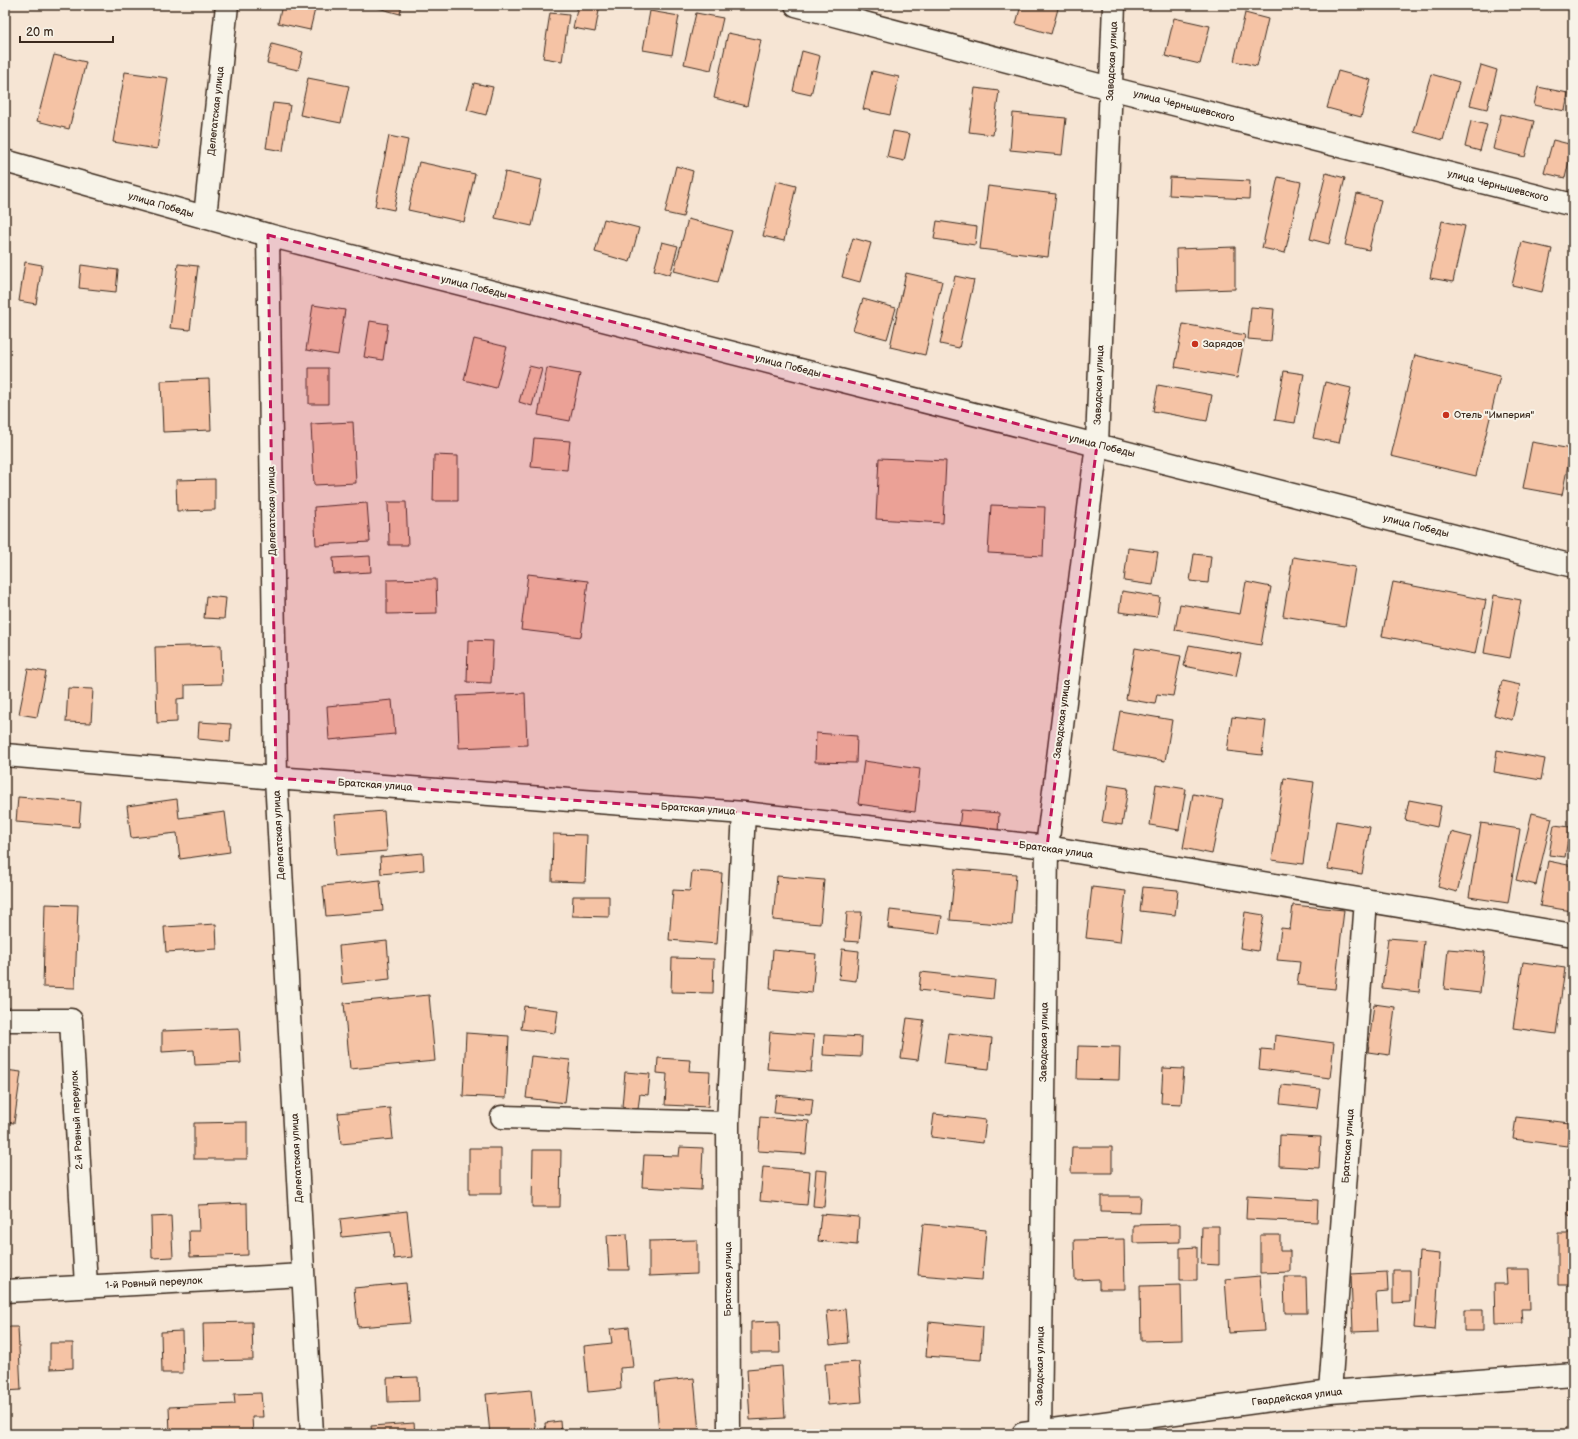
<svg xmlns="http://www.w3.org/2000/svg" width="1578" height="1439" font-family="'Balsamiq Sans',sans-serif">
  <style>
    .building { fill: #f5c3a5; stroke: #3b2a1e }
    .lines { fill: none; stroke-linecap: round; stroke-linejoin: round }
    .street-casing { stroke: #3b2a1e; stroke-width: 25 }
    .secondary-casing { stroke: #3b2a1e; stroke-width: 25 }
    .street { stroke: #f7f3e8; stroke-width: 22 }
    .secondary { stroke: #f7f3e8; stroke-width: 22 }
    .marked { fill: #c2185b; fill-opacity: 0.2; stroke: #c2185b; stroke-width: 3; stroke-dasharray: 8 5; stroke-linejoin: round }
    .poi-dot { fill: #c8321e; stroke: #f7f3e8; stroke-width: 1.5 }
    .labels { text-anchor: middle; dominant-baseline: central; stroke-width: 4; stroke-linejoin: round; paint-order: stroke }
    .street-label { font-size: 10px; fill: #3b2a1e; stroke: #f7f3e8 }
    .poi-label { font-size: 10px; fill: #3b2a1e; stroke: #f7f3e8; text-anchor: start }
  </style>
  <rect width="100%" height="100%" fill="#f6e5d4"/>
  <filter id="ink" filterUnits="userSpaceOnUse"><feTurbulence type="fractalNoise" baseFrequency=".025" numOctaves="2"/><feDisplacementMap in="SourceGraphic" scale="8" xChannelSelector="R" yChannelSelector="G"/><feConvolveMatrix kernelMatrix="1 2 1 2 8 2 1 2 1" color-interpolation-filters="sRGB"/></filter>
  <g filter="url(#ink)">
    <path class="building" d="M282 5H316L310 30 278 23Z
      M379 5H402L400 14 378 8Z
      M578 5H600L595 32 573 28Z
      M1021 5H1059L1051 34 1016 24Z
      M650 11 679 16 672 55 643 50Z
      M550 13 569 15 562 61 543 58Z
      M696 13 723 18 711 70 684 64Z
      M1245 13 1268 19 1257 66 1234 61Z
      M1174 18 1210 26 1200 64 1165 56Z
      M728 33 761 40 747 106 714 98Z
      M272 44 303 52 298 70 267 63Z
      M802 51 820 56 811 95 793 91Z
      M54 55 86 62 69 129 37 121Z
      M1481 65 1497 70 1487 109 1470 105Z
      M872 71 899 77 890 115 863 109Z
      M1338 71 1371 80 1361 117 1327 108Z
      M125 72 168 78 157 149 113 142Z
      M1431 74 1459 82 1443 140 1414 132Z
      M308 78 349 86 341 123 300 115Z
      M474 83 493 87 486 115 467 110Z
      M1538 87 1568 93 1565 111 1534 105Z
      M975 88 999 91 993 135 969 132Z
      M273 103 290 105 283 151 266 148Z
      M1013 113 1066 118 1062 155 1010 150Z
      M1501 114 1534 121 1525 157 1493 149Z
      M1471 121 1487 125 1480 151 1465 147Z
      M893 131 910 134 904 161 887 157Z
      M389 136 408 140 394 210 375 206Z
      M1553 140 1573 145 1565 178 1544 173Z
      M419 162 475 174 464 222 408 210Z
      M676 166 693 171 683 217 665 213Z
      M505 172 542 180 532 226 495 218Z
      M1326 173 1345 178 1329 244 1310 239Z
      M1170 177 1250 181 1249 199 1169 195Z
      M1278 177 1301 182 1285 253 1262 248Z
      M776 181 796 186 784 241 763 236Z
      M988 186 1056 194 1048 257 980 249Z
      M1357 194 1381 200 1369 250 1345 245Z
      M604 219 639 228 630 262 595 252Z
      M688 219 732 231 718 282 674 271Z
      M937 221 977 227 975 245 934 239Z
      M1442 221 1465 226 1453 282 1430 278Z
      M853 238 871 243 860 282 842 277Z
      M662 242 678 246 670 275 654 270Z
      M1522 242 1552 249 1542 292 1512 285Z
      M1235 247V289L1177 291 1176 249Z
      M25 262 42 265 36 304 19 301Z
      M178 264 198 266 190 330 170 328Z
      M81 265 118 270 116 292 79 288Z
      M906 273 942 281 925 355 890 347Z
      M955 276 974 280 959 348 940 344Z
      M863 299 896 308 887 339 853 330Z
      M313 305 345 310 338 355 306 350Z
      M1251 307 1274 309 1271 341 1248 339Z
      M370 321 388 324 383 360 364 357Z
      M1183 324 1245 335 1237 378 1175 367Z
      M474 339 507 347 496 388 464 380Z
      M1415 355 1500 376 1476 476 1391 456Z
      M529 366 542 369 532 406 519 402Z
      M309 368H328V404H309Z
      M547 368 580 374 570 421 538 415Z
      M1284 371 1304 374 1295 423 1275 420Z
      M209 379 211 430 163 432 161 381Z
      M1325 382 1351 388 1339 443 1313 438Z
      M1158 385 1212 395 1207 421 1153 411Z
      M353 422 356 483 314 485 311 424Z
      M534 438 570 441 567 470 531 467Z
      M1532 442 1571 449 1562 495 1523 488Z
      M434 455 458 456V501H433Z
      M879 458 946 461 943 523 876 519Z
      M215 479V510L177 511 176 480Z
      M388 502H406L408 545H389Z
      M367 503 370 542 316 545 314 507Z
      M991 505 1045 507 1043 556 988 553Z
      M1128 548 1158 552 1153 585 1124 581Z
      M1194 554 1211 556 1208 583 1190 581Z
      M370 556 371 572 334 574 333 558Z
      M1293 557 1355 567 1345 626 1283 616Z
      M528 574 588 581 581 637 521 630Z
      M436 579 437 613 387 614V580Z
      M1246 582 1271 587 1261 645 1175 630 1180 604 1240 614Z
      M1393 582 1486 600 1475 654 1382 636Z
      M1122 591 1160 597 1157 617 1119 612Z
      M1494 595 1521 600 1510 658 1484 653Z
      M206 596 226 598 224 619 204 618Z
      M468 640 493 641 491 683 467 682Z
      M221 645 222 684 185 685V698L177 699V722L157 723 155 647Z
      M1189 645 1241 654 1236 676 1184 666Z
      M1135 648 1181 656 1173 696 1157 694 1155 704 1126 699Z
      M28 669 46 672 37 717 19 714Z
      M1502 681 1520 685 1512 720 1494 715Z
      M68 688 93 689 91 723 66 722Z
      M525 693 527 745 459 748 457 696Z
      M392 700 395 734 329 740 327 706Z
      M1120 711 1172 720 1165 761 1113 752Z
      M1232 717 1266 721 1262 755 1227 751Z
      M199 722 231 724 230 742 198 739Z
      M816 733 857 736 856 763 815 762Z
      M1497 750 1545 759 1541 780 1494 772Z
      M864 761 920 769 915 812 858 804Z
      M1284 778 1314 782 1303 864 1272 860Z
      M1156 784 1186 789 1179 830 1150 825Z
      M1108 785 1128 788 1122 825 1102 822Z
      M1193 794 1223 800 1212 854 1183 848Z
      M18 797 81 802 79 827 16 822Z
      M177 799 179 818 225 812 230 852 180 859 177 833 131 838 127 806Z
      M1409 800 1441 806 1437 827 1405 820Z
      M961 810 999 813 998 834 959 829Z
      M384 811 387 851 337 855 334 815Z
      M1532 813 1552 818 1536 885 1516 880Z
      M1336 821 1370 827 1362 874 1328 869Z
      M1481 823 1520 829 1508 903 1469 897Z
      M1554 825 1570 827 1565 857 1549 855Z
      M1451 832 1471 837 1457 892 1438 887Z
      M553 834 587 835 585 882 552 881Z
      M423 853 424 870 381 874 380 857Z
      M1548 861 1573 866 1572 911 1540 906Z
      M955 869 1016 874 1012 925 950 920Z
      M692 871 722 873 717 944 669 940 673 890 690 891Z
      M777 876 824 880 820 924 773 920Z
      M380 880 383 911 326 916 323 886Z
      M1092 887 1126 891 1120 942 1086 938Z
      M1143 887 1178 890 1175 915 1140 911Z
      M573 896H609V917L572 916Z
      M45 904 78 905 75 988 43 987Z
      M1293 905 1344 910 1335 989 1297 985 1300 962 1277 960 1281 928 1290 929Z
      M890 910 942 916 939 934 888 928Z
      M847 912H862L859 942 845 941Z
      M1245 912 1264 915 1258 951 1240 948Z
      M216 924 217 949 166 952 164 927Z
      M1388 938 1424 941 1419 992 1382 988Z
      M387 941 390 979 342 984 339 946Z
      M842 949 859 951 856 981 839 979Z
      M1448 949 1485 952 1480 993 1444 989Z
      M773 950 816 954 812 993 770 989Z
      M672 958 714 959 713 993 671 992Z
      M1523 962 1565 968 1556 1034 1513 1028Z
      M921 972 995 980 993 999 919 990Z
      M429 995 435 1061 350 1069 344 1003Z
      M1374 1004 1395 1007 1389 1055 1368 1052Z
      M524 1006 558 1010 555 1033 521 1029Z
      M907 1018 924 1020 918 1060 901 1058Z
      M239 1028 241 1063 195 1065 194 1050 162 1052V1031Z
      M770 1032 814 1035 811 1072 767 1069Z
      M466 1033 509 1036 506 1098 463 1096Z
      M948 1033 992 1038 989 1069 944 1064Z
      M824 1035 862 1037 861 1057 823 1055Z
      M1275 1035 1334 1043 1330 1078 1259 1069 1261 1049 1274 1050Z
      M1078 1046 1120 1047 1119 1080 1077 1079Z
      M531 1056 570 1060 565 1103 526 1098Z
      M658 1058 690 1060 689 1071 710 1072 708 1107 665 1105 667 1074 657 1073Z
      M1163 1068 1184 1069 1181 1104 1161 1103Z
      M5 1070 21 1072 14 1123 5 1122Z
      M625 1072 650 1074 648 1095 640 1094 638 1109 622 1107Z
      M1282 1085 1320 1089 1317 1108 1280 1104Z
      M776 1095 813 1099 811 1116 774 1113Z
      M390 1108 393 1139 341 1144 338 1113Z
      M934 1114 986 1120 983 1143 931 1137Z
      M760 1117 809 1121 806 1154 758 1151Z
      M1516 1117 1570 1123 1567 1146 1513 1139Z
      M247 1122V1159H194V1123Z
      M1280 1135 1321 1137 1319 1168 1279 1166Z
      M680 1147 703 1148 701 1190 642 1187 644 1155 679 1156Z
      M1072 1147H1112V1173H1071Z
      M469 1148H501V1194H469Z
      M533 1150H561L560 1207H532Z
      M763 1167 810 1171 807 1205 760 1201Z
      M816 1170 827 1171 824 1207 813 1206Z
      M1569 1186H1573V1216L1568 1215Z
      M1101 1196H1141L1140 1212 1101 1211Z
      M1247 1196 1318 1200 1317 1222 1246 1219Z
      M247 1203 248 1255 190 1257 189 1231H199L198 1205Z
      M407 1211 412 1257 394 1259 391 1232 342 1237 340 1219Z
      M821 1214 859 1217 857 1245 818 1241Z
      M171 1216 173 1257 152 1258 151 1217Z
      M923 1224 986 1230 982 1280 918 1275Z
      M1180 1224V1242L1133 1243V1225Z
      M1202 1226H1219V1265L1201 1264Z
      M1558 1233H1573V1285H1558Z
      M627 1234 629 1270H609L607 1235Z
      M1260 1235H1280V1251H1290V1272L1260 1273Z
      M1124 1239 1125 1289H1099V1279L1075 1280 1074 1240Z
      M697 1240V1274L649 1276V1241Z
      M1197 1247V1280H1180V1248Z
      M1419 1252 1440 1254 1435 1330 1414 1328Z
      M1506 1269H1529L1530 1309H1521L1522 1323 1495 1324 1494 1284H1507Z
      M1393 1270H1410V1302L1393 1303Z
      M1387 1272 1388 1291 1376 1292 1378 1331 1353 1332 1351 1274Z
      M1260 1276 1264 1331 1229 1333 1225 1279Z
      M1284 1277H1306L1307 1313H1285Z
      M406 1283 410 1323 358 1327 354 1288Z
      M1181 1285 1182 1340 1141 1341 1140 1286Z
      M845 1309 848 1343 830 1345 827 1311Z
      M1464 1310H1483V1331H1464Z
      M779 1321 780 1353H751V1322Z
      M252 1322 253 1360 204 1361 203 1323Z
      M929 1322 983 1327 981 1360 926 1356Z
      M5 1327H18L21 1390 5 1391Z
      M629 1327 633 1367 620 1368 621 1389 588 1392 584 1346 612 1343 610 1329Z
      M182 1331 183 1373H162L161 1332Z
      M50 1343H73V1368L50 1369Z
      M859 1362 862 1402 828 1405 825 1364Z
      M782 1366 785 1418 750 1420 747 1369Z
      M418 1377 419 1401 388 1402 387 1378Z
      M694 1378 699 1432 659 1434 655 1382Z
      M531 1390 536 1434H490L486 1394Z
      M261 1393 263 1417H252L253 1434H170L169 1407 235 1404 234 1394Z
      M560 1421 561 1434H546L545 1423Z
      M414 1423 415 1434H372L371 1426Z"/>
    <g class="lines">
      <defs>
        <path id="street" d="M796 5 1110 88 1573 205
          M205 217 227 5
          M268 235 276 778 312 1434
          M5 755 276 778 744 813 1047 847 1573 935
          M5 1020H71L86 1286
          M502 1117 728 1123
          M5 1291 303 1275
          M1330 1392 1366 900
          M729 1434 728 1123 744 813
          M1023 1434 1330 1392 1573 1374
          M1040 1434 1047 847 1097 444 1114 5"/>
        <path id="secondary" d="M5 161 268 235 1573 566"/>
      </defs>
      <use href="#street" class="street-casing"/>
      <use href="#secondary" class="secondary-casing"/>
      <use href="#street" class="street"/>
      <use href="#secondary" class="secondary"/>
    </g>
  </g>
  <path class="marked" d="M268 235 1097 444 1047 847 744 813 276 778Z"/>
  <g class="poi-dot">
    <circle cx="1195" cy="344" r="4"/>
    <circle cx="1446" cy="415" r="4"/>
  </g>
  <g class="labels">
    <g class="street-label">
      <text transform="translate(1112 61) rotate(-87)">Заводская улица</text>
      <text transform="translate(1184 106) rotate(14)">улица Чернышевского</text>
      <text transform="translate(216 111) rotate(-84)">Делегатская улица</text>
      <text transform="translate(1498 186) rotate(14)">улица Чернышевского</text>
      <text transform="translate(161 205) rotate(16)">улица Победы</text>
      <text transform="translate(474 287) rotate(14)">улица Победы</text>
      <text transform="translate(788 366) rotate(14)">улица Победы</text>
      <text transform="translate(1099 385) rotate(-88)">Заводская улица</text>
      <text transform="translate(1102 446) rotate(14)">улица Победы</text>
      <text transform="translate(272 511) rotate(-91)">Делегатская улица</text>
      <text transform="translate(1416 526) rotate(14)">улица Победы</text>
      <text transform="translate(1062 719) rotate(-83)">Заводская улица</text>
      <text transform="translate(375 785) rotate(4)">Братская улица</text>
      <text transform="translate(698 809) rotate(4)">Братская улица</text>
      <text transform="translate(279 835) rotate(-93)">Делегатская улица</text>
      <text transform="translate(1056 850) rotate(8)">Братская улица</text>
      <text transform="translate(1044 1042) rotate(-89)">Заводская улица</text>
      <text transform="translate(77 1120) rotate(-93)">2-й Ровный переулок</text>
      <text transform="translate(1348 1146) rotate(-86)">Братская улица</text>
      <text transform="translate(297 1158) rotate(-93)">Делегатская улица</text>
      <text transform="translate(728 1279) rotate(-90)">Братская улица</text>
      <text transform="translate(154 1283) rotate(-3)">1-й Ровный переулок</text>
      <text transform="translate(1040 1366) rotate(-89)">Заводская улица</text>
      <text transform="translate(1297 1397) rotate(-7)">Гвардейская улица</text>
    </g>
    <g class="poi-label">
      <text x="1203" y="344">Зарядов</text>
      <text x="1454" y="415">Отель "Империя"</text>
    </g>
  </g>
  <rect width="1578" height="1439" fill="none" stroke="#f7f3e8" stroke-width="20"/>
  <rect x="10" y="10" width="1558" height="1419" fill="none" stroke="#3b2a1e" stroke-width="1.5" filter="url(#ink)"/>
  <path d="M20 36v6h93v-6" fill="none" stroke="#3b2a1e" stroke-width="2"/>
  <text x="26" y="36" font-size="12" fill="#3b2a1e" stroke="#f7f3e8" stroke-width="3" paint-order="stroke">20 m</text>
</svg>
